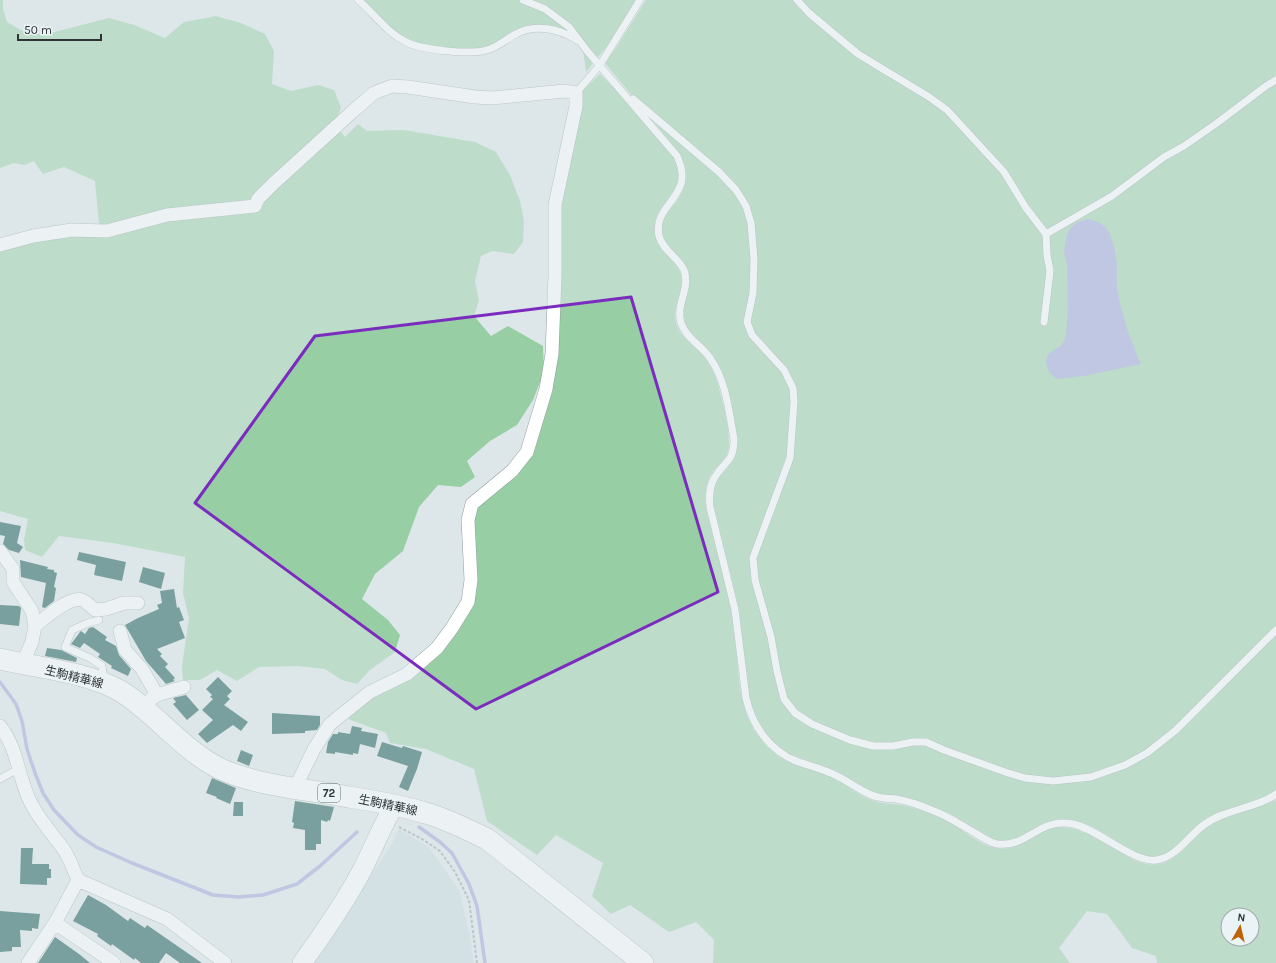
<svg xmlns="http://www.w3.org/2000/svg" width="1276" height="963" font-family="Karla,'Noto Sans JP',sans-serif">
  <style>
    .built { fill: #c8dadf }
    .green { fill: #97cea4; fill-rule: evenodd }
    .water { fill: #9ca1d9 }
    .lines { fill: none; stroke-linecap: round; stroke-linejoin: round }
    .stream { stroke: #9ca1d9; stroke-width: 3.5 }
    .building { fill: #004b43 }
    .lane-casing { stroke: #949da0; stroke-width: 8 }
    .street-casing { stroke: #949da0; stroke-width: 14 }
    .secondary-casing { stroke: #949da0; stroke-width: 20 }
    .primary-casing { stroke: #949da0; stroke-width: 22 }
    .path { stroke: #949b9d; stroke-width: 2; stroke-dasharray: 3 2; stroke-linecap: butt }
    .lane { stroke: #fff; stroke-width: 7 }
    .street { stroke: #fff; stroke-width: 13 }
    .secondary { stroke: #fff; stroke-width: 19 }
    .primary { stroke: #fff; stroke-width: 21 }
    .marked { fill: none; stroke: #7b2cbf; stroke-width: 3; stroke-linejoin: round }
    .labels { text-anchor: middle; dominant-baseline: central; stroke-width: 4; stroke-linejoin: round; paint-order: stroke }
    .shield { fill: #eaf4f7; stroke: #676c6e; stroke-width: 1 }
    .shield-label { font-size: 11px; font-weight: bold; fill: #2f3234 }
    .street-label { font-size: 12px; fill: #2f3234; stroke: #eaf4f7 }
  </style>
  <rect width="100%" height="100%" fill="#dde7ea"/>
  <path class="built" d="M399 829 429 847 459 890 470 936 474 963H311L390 847Z"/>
  <path class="green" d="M0 0H3V9L7 22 21 30 43 35 109 18 134 25 165 38 184 22 216 16 241 23 265 34 274 51 272 84 291 91 318 85 334 90 341 107 336 125 345 137 358 124 367 131 404 130 475 142 496 152 510 175 520 201 524 221 523 242 514 254 492 251 481 256 475 281 479 300 474 316 491 336 508 326 543 346 544 372 533 400 517 425 490 441 467 461 475 477 461 487 438 485 419 507 403 551 375 574 362 599 388 620 400 635 395 652 370 670 357 684 342 680 325 669 298 666 259 667 237 681 217 670 200 680H183L182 666 189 618 183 593 185 557 113 543 59 536 42 557 25 550 24 540 28 519 0 511V244L98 229 99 223 95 181 64 167 43 174 34 161 24 165 14 163 0 168Z
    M362 0H636L607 46 586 72 582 41 545 26 486 48 459 49 418 44 399 35Z
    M646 0H1276V790C1256 805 1225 806 1204 820 1187 831 1169 862 1148 857 1118 849 1095 819 1062 819 1041 820 1035 830 1019 838 1010 842 1001 841 992 839L951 814 934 807 911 799 897 796 877 794 837 772 790 754 777 745 770 739 758 722 751 706 748 689 739 609 712 499 713 491 718 478 728 467 736 453 722 373 713 355 687 328C680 312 686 297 689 282 681 268 663 246 662 230 661 216 669 211 677 201 688 186 687 170 680 154L605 63 609 56 614 51Z
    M600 74 613 87 674 158C691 196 651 200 655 232 657 254 677 257 681 275 685 295 667 311 680 332 685 339 693 345 699 351 709 361 716 375 719 388 723 402 732 438 728 451 726 458 721 463 716 468 706 479 704 493 706 508 714 542 724 576 731 610 742 658 730 715 772 751 790 767 814 768 835 779 847 785 862 798 875 801 886 805 899 803 910 807 923 811 936 815 947 821 963 829 978 845 996 848 1017 851 1024 841 1041 832 1065 820 1085 832 1106 844 1115 849 1125 854 1134 860 1176 878 1185 837 1216 822 1235 812 1256 808 1276 800V963H1157L1156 956 1132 948 1107 914 1087 911 1059 948 1070 963H713L714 940 696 922 669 932 630 905 611 914 592 896 603 863 556 835 537 855 487 821 474 769 426 749 390 743 386 733 348 719 373 696 410 678 472 603 473 520 476 506 515 474 541 423 559 205 581 93 586 87ZM1228 915H1252V939H1228Z"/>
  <path class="water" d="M1089 219C1098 222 1107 225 1110 235 1114 244 1116 256 1117 265 1117 274 1116 282 1117 290 1122 315 1130 340 1141 364L1084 376 1056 379 1048 371 1046 361 1048 354 1062 345 1066 337 1068 307 1067 264 1064 251 1067 234 1071 227 1077 222Z"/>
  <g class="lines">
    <path class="stream" d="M0 682 16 704 22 721 27 749 35 773 43 793 54 810 78 835 96 847 132 863 213 895 239 897 263 895 297 884 320 866 357 832
      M419 827 440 842 452 853 469 884 477 906 485 963"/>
  </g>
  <path class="building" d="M0 522 21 526 17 543 23 547 19 553 9 550 3 544 5 536 0 535Z
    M79 552 126 562 122 581 94 575 96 565 77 560Z
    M20 560 48 567 47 569 54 570V572L57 573 54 587 56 588 54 601 45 608 42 607 46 583 21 577Z
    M143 567 165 573 161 589 139 582Z
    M174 589 177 608 179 607 184 620 179 622 185 638 157 649 162 654 160 656 168 664 165 667 175 678 173 680 175 681 166 684 146 661 125 625 138 618 159 609 157 605 162 603 160 591Z
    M0 605 19 606 21 608 19 626 0 624Z
    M93 627 107 637 105 640 116 646 119 655 131 669 128 676 111 668 112 666 98 657 100 654 84 643 80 648 71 644 80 632 81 631 85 634 89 628Z
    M47 648 61 650 77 658 76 662 45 656Z
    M218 677 232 691 227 696 230 699 224 705 248 722 241 731 233 725 207 743 198 734 213 720 202 710 213 699 210 697 212 695 206 689Z
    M186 695 199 710 187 720 173 704 176 702 173 698Z
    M272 713 320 716V725L317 730 305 731V733L272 734Z
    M352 726 362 728 361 731 378 734 375 748 360 744 358 754 353 753V755L335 752V754L326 753 328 742 333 734H338V732L350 734Z
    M382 742 402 748 403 746 422 752 417 769 408 791 399 787 408 766 377 756Z
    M241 750 253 755 249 766 237 761Z
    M212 778 236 788 230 804 216 798 217 797 206 793Z
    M295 801 334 807 330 821 328 820 327 822 321 820V844H316V850H305V830L293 828 294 823 292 822Z
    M234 802H243V816H233Z
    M21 848H33L32 864H49V869H51V878H47V885L20 884Z
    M88 895 106 905 128 921 130 918 145 928 147 925 202 963H180L166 953 159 963H141L135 958 134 960 112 944 111 946 97 936 98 934 73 921Z
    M0 911 40 914 38 929 32 928V931L20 930 21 947H12V951L0 952Z
    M55 937 79 954 90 963H38Z"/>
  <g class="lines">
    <defs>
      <path id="lane" d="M358 0C374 13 386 32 406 42 422 50 470 55 487 50 498 47 506 39 516 34 535 23 560 29 577 40
        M523 0 545 9 569 27 588 52 677 156C697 198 652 202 659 236 663 251 678 257 684 270 691 288 675 305 681 323 686 338 702 346 710 358 726 380 729 412 734 439 734 462 725 460 715 477 709 486 709 496 710 507L735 610 746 698C752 725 769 750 796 761 809 766 824 769 837 776 848 781 866 795 878 797 884 799 890 798 896 799 909 801 922 806 934 811 947 816 958 823 970 830 979 835 987 842 997 844 1028 848 1039 817 1073 824 1098 829 1133 863 1156 860 1176 858 1189 835 1205 824 1226 809 1257 808 1276 794
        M797 0 809 13 858 54 929 97 947 110 1004 172 1026 208 1046 234 1047 255 1050 271 1044 322
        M576 93 600 65 640 0
        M633 99 719 172 736 190 746 206 751 223 754 259 753 293 747 322 752 335 784 370 793 388 794 402 790 458 753 558 755 580 771 637 777 671 784 699 795 713 812 724 850 740 873 746H893L913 742H926L944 750 1005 772 1025 778 1053 781 1091 777 1125 765 1147 753 1176 730 1276 630
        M1046 234 1112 196 1164 157 1184 146 1217 123 1266 86 1276 80
        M99 620 88 623 72 630 65 647 90 658 102 666 104 681
        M0 779 18 769"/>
      <path id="street" d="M0 245 33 236 72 230 107 231 167 215 255 206 258 199 274 183 352 112 374 93 392 86 408 87 475 97 492 98 564 91 576 93V106L555 205V275L552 354 546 389 527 452 512 471 472 504 468 520 471 580 468 602 452 628 437 648 407 674 370 692 330 724 314 749 295 788
        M0 551 13 569V582L32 611 35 626
        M120 631 125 650 142 669 157 695
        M22 664 32 642 35 626C45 618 69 596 82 600 87 602 92 607 95 610L106 609 124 603H138
        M151 699 157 695 184 687
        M0 726C17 747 18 775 29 799 37 817 50 831 62 847 69 856 73 869 78 880L167 919 225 963
        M55 923 114 963
        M28 963 55 923 78 880"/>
      <path id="secondary" d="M302 963C323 934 344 904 361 872 373 850 381 827 394 806"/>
      <path id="primary" d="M0 659C38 668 89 672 122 692 160 716 190 760 233 774 270 787 310 790 349 797 375 801 403 806 429 814 449 820 468 830 487 839L643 963"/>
    </defs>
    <use href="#lane" class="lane-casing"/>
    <use href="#street" class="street-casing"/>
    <use href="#secondary" class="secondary-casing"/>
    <use href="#primary" class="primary-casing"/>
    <path class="path" d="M399 827 422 839 440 851 455 872 469 900 477 963"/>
    <use href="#lane" class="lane"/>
    <use href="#street" class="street"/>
    <use href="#secondary" class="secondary"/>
    <use href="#primary" class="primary"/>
  </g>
  <path d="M0 0H1276V963H0ZM631 297 718 592 476 709 195 503 315 336Z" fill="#dde7ea" fill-opacity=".55" fill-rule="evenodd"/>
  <path class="marked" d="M631 297 718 592 476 709 195 503 315 336Z"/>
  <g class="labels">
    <rect class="shield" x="318" y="784" width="22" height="18" rx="3"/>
    <g class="shield-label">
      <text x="329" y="793">72</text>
    </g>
    <g class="street-label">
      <text transform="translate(74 677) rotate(14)">生駒精華線</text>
      <text transform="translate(388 805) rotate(12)">生駒精華線</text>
    </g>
  </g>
  <g transform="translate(1240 927) rotate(8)"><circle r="19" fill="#eaf4f7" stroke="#9fa6a9"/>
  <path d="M0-3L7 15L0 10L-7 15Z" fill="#bd6308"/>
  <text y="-6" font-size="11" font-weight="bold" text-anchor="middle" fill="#2f3234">N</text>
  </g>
  <path d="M18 34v6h83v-6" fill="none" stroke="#2f3234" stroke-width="2"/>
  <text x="24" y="34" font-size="12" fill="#2f3234" stroke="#eaf4f7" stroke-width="3" paint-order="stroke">50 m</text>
</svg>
